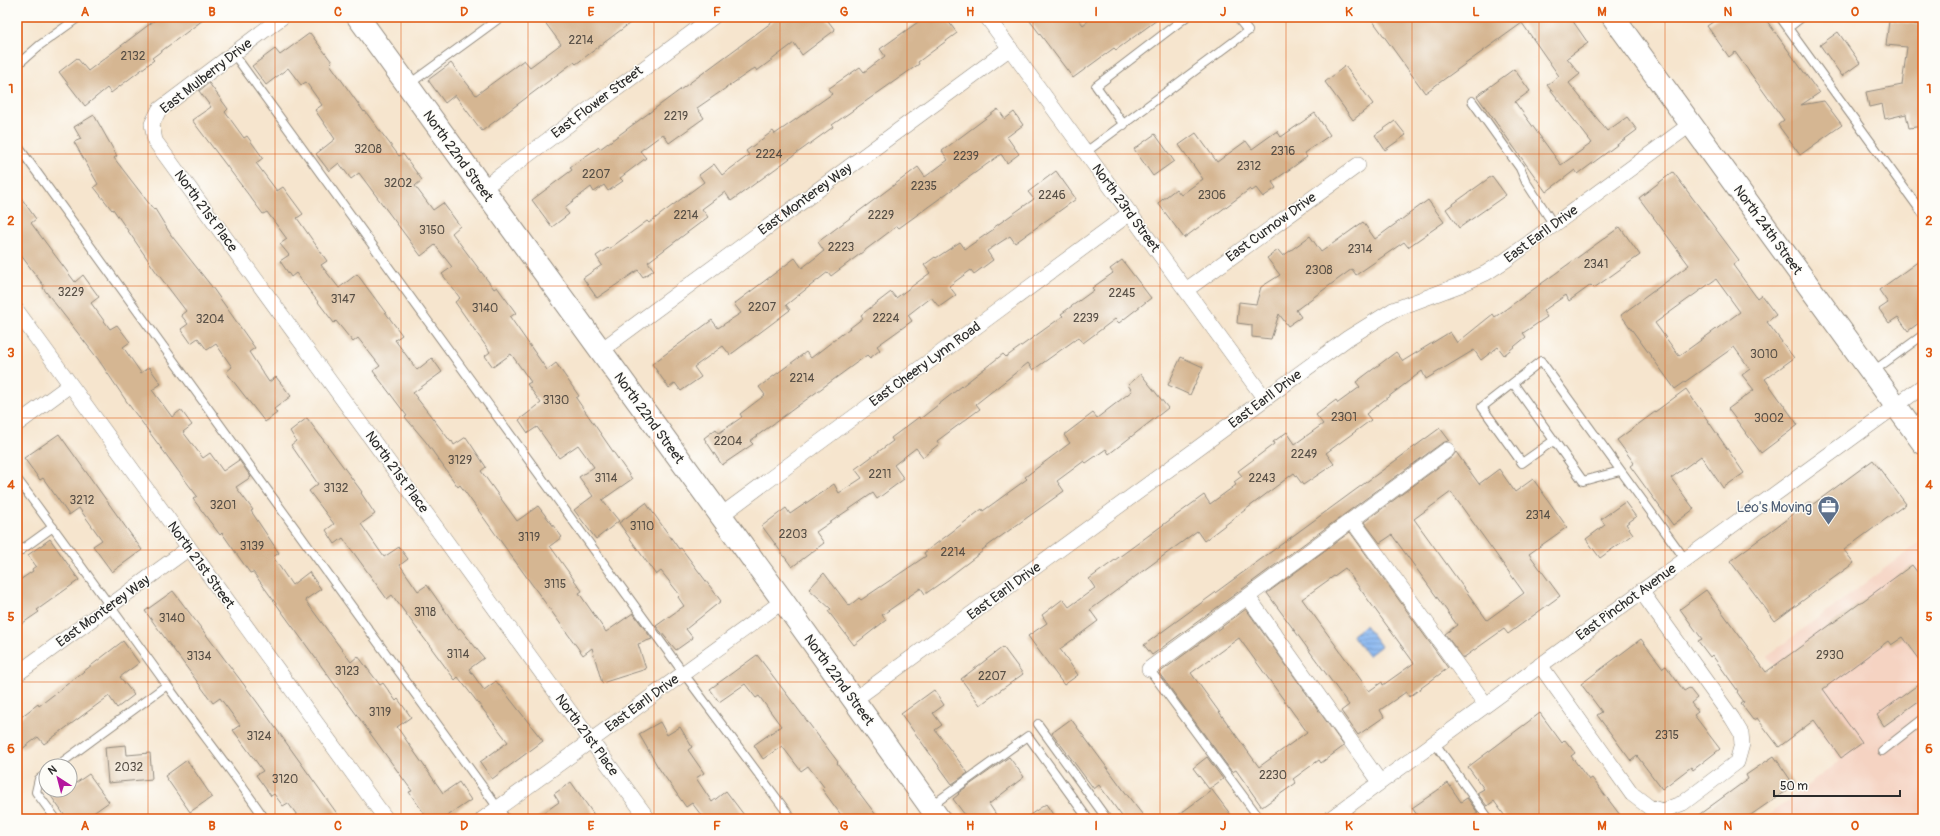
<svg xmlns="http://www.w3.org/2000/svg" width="1940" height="836" font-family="Pangolin,sans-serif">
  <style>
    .built { fill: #f5d3c2 }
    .water { fill: url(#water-rules); stroke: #576f8d }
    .building { fill: #d5b692; fill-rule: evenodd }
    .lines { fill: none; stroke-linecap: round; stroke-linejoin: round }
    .lane-casing { stroke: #90887c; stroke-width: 10 }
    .street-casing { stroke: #90887c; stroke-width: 16 }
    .secondary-casing { stroke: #90887c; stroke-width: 24 }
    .lane { stroke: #fff; stroke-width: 8 }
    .street { stroke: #fff; stroke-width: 15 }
    .secondary { stroke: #fff; stroke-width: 22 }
    .grid { fill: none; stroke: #df570e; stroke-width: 1; stroke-opacity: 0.55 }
    .labels { text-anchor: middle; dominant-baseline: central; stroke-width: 3; stroke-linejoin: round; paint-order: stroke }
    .number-label { font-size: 12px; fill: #564e45 }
    .street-label { font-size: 14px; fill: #2b2b2b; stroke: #fdfcf7 }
    .service-label { font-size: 14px; fill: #4e5e75; stroke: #fdfcf7; text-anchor: end }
    .neatline { fill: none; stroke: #df570e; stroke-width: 1.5 }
    .grid-label { font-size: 13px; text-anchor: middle; font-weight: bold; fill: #df570e }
  </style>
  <defs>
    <pattern id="water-rules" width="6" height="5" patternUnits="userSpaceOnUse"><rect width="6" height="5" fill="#83b3ef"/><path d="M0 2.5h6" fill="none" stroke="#6b92c2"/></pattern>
  </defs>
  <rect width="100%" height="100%" fill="#fdfcf7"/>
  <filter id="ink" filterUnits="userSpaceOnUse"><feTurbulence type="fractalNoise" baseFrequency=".025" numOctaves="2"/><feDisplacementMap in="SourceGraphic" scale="8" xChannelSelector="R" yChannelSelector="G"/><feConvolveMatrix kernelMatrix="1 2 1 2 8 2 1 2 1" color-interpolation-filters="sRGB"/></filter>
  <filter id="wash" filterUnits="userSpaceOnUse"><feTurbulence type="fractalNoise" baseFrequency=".012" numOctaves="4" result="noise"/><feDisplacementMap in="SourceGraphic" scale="16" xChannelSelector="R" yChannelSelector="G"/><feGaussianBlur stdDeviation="0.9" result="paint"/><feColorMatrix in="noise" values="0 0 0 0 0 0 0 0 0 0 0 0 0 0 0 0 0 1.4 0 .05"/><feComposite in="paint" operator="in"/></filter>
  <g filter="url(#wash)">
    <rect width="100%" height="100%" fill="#f6e5ce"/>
    <path class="built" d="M1923 540V819H1763L1840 761 1767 656Z"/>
    <path class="water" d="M1365 625 1381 646 1368 656 1352 635Z"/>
    <g id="blocks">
      <path class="building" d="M159 17H207L152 58 154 60 111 93 107 88 85 106 59 72 77 58 88 71Z
        M541 17H638L576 64 574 62 482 131 455 95 445 103 428 80 451 63 476 95 524 60 530 67 561 44Z
        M779 17H825L835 30 802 55 794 43 757 71 755 68 697 108 704 118 669 143 663 134 640 151 646 158 620 178 623 181 608 191 604 185 594 192 591 187 564 208 569 214 552 227 532 200 572 170 570 167 599 147 600 149Z
        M925 17H945L957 33 918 62 919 64 832 125 833 127 731 201 725 192 702 209 708 217 648 262 654 270 643 277 638 270 597 298 583 278 602 265 596 256 608 248 609 249 647 221 649 223 704 182 699 175 714 164 722 175 749 155 746 151 773 131 775 134 832 94 828 89 860 67 864 72 885 56 880 49Z
        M1027 17H1077L1083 25 1093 17H1161L1116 50 1114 48 1073 78Z
        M1370 17H1570L1588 43 1567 58 1580 74 1569 83 1607 131 1627 117 1637 130 1578 174 1575 170 1546 192 1477 96 1514 69 1530 91 1515 102 1561 165 1592 143 1547 85 1559 76 1522 23 1425 93Z
        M1720 17H1764L1819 93 1801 105 1824 101 1842 125 1800 155 1778 125 1784 120 1735 52 1729 57 1707 26Z
        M1889 21 1923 25V126L1909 128 1906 114 1885 119 1882 104 1869 107 1866 92 1902 85 1907 47 1886 45Z
        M1838 32 1860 63 1842 76 1820 45Z
        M310 33 332 62 330 64 364 112 365 111 399 156 403 154 422 180 415 186 433 210 443 203 460 226 452 233 494 289 497 287 516 313 510 317 547 370 556 363 579 396 576 398 632 479 602 500 619 521 596 539 574 510 593 496 579 477 594 467 578 445 559 458 537 427 528 433 519 420 541 403 527 384 531 382 511 354 493 367 485 356 490 352 455 302 460 298 442 274 452 267 435 245 421 256 359 173 351 179 339 163 329 171 316 154 335 139 315 110 322 105 306 82 301 85 288 68 266 85 252 66 275 49 280 55Z
        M1345 66 1373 104 1353 120 1325 82Z
        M209 83 228 109 225 112 244 138 247 136 263 158 256 163 277 191 283 187 303 214 297 218 327 261 321 265 339 288 357 274 402 335 395 340 417 370 432 358 442 372 413 393 451 442 452 441 454 445 466 437 486 467 481 471 517 521 538 506 562 537 550 546 582 591 579 593 606 632 633 613 652 639 638 644 646 669 602 683 592 648 583 655 460 485 458 487 426 442 405 417 407 416 373 371 380 366 358 338 353 342 336 321 334 323 296 273 291 277 280 261 289 255 280 244 287 239 267 212 263 214 192 120 211 107 199 91Z
        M998 109 1005 119 1014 112 1023 125 1007 137 1019 154 1007 163 1001 154 899 228 897 226 831 276 828 272 786 305 790 310 730 355 723 346 694 367 701 377 681 391 675 383 669 388 652 364 712 320 718 328 741 313 734 304 795 258 802 268 824 251 818 242 918 167 925 177 948 160 942 151Z
        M1315 113 1330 135 1304 153 1307 157 1272 182 1276 188 1263 197 1256 188 1252 191 1250 189 1184 238 1158 203 1176 189 1181 195 1203 179 1179 145 1196 133 1217 162 1246 141 1252 149 1277 131 1281 137Z
        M94 115 117 156 114 158 154 210 155 209 171 235 212 287 255 348 249 352 269 382 276 377 291 396 274 409 277 413 265 422 226 372 232 367 216 344 207 350 198 338 191 343 181 329 188 324 181 315 186 311 157 273 113 209 112 210 94 187 98 184 74 142 81 139 74 127Z
        M1395 121 1406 135 1385 150 1375 135Z
        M1155 134 1174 161 1153 176 1134 149Z
        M1056 171 1076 199 1015 243 1010 236 987 251 993 260 974 274 971 270 949 286 956 295 939 307 931 297 908 315 912 321 877 346 880 350 870 358 867 355 750 441 753 444 722 465 704 438 716 429 719 433 742 417 740 414 765 395 759 387 806 352 811 358 863 318 861 315 891 292 896 298 930 273 924 265 935 257 936 258 960 242 965 249 994 229 993 228 1034 199 1028 192Z
        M1673 172 1739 260 1733 265 1757 298 1761 295 1776 315 1767 322 1794 358 1765 379 1798 425 1761 453 1728 409 1754 390 1742 375 1750 369 1734 347 1675 389 1621 315 1689 265 1639 198ZM1716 279 1740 312 1679 356 1655 323Z
        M1492 176 1506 195 1459 228 1446 209Z
        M17 192 36 219 31 223 75 282 83 275 99 297 91 303 110 329 117 325 130 342 123 347 141 373 149 367 161 384 152 390 172 417 181 410 192 425 183 432 203 458 210 453 223 471 239 460 251 477 236 487 253 510 251 511 279 553 273 557 292 585 309 572 321 589 305 600 351 662 358 656 380 685 383 683 396 701 398 699 411 717 397 727 443 793 459 782 471 800 443 819H428L409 792 412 791 253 572 250 573 222 533 220 535 193 499 197 496 129 405 98 359 43 288 44 286 17 250Z
        M1428 200 1444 222 1408 247 1404 242 1356 275 1352 269 1296 310 1301 317 1288 326 1279 314 1271 339 1252 337V325L1237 323 1239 302 1256 304 1261 287 1280 275 1267 258 1278 250 1283 256 1310 236 1321 252 1363 222 1375 239Z
        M1620 227 1640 255 1594 288 1591 285 1569 301 1566 295 1543 311 1547 317 1523 333 1526 337 1504 355 1498 347 1481 360 1474 350 1426 379 1422 371 1366 414 1371 420 1326 453 1334 464 1303 485 1294 473 1204 541 1197 531 1090 610 1098 621 1060 649 1078 675 1064 685 1028 636 1047 623 1042 615 1063 599 1069 607 1095 588 1089 579 1204 495 1210 504 1236 485 1234 482 1242 476 1238 471 1274 444 1273 442 1287 432 1295 444 1323 424 1316 415 1336 400 1338 403 1360 387 1356 382 1396 352 1403 361 1450 332 1457 343 1493 314 1495 317Z
        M1923 258V320L1908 331 1898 317 1889 323 1879 309 1888 303 1879 290Z
        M1122 260 1151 298 1119 323 1115 319 1083 343 1079 337 1033 370 1028 363 976 404 980 409 937 441 939 444 923 457 916 448 894 465 904 479 877 499 873 493 816 532 824 543 792 567 762 526 786 508 790 514 834 484 839 493 862 478 855 469 893 441 891 438 919 417 920 419 1003 354 1006 357 1063 316 1061 314 1094 290 1092 288 1113 273 1110 269Z
        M1181 357 1203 367 1190 395 1168 385Z
        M1141 374 1168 408 1109 454 1106 449 1086 463 1084 461 1057 481 1064 491 982 550 983 551 945 580 925 594 921 588 882 615 886 620 854 645 828 611 831 609 809 589 824 573 849 606 859 598 861 600 926 556 924 553 982 509 983 511 1027 479 1025 477 1070 443 1064 435 1093 413 1097 418 1132 391 1128 385Z
        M1686 389 1744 473 1723 488 1701 456 1671 478 1694 509 1673 525 1630 466 1634 463 1617 440Z
        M307 418 362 492 361 493 375 514 361 524 384 557 399 547 408 559 400 565 418 591 427 585 458 629 460 628 484 658 469 669 484 690 496 681 543 741 492 779 480 762 508 742 458 677 455 680 392 595 387 599 343 538 335 544 326 530 334 524 309 491 318 484 291 445 296 441 290 431Z
        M1440 428 1449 440 1448 441 1442 443 1152 655 1144 645Z
        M59 434 142 550 112 572 93 546 102 540 79 508 69 515 43 478 40 480 24 458Z
        M1456 452 1479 484 1499 469 1515 492 1533 479 1567 527 1529 554 1560 596 1508 634 1504 629 1463 658 1445 634 1457 625 1392 535 1380 543 1364 522 1452 457ZM1451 492 1524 593 1487 620 1414 519Z
        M1873 460 1906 504 1844 550 1854 563 1775 621 1730 561 1810 502 1812 505Z
        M1625 502 1636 517 1626 524 1633 534 1600 558 1586 539 1605 525 1601 519Z
        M646 503 679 549 681 548 721 601 686 629 693 638 676 650 656 626 684 606 678 597 680 595 661 571 656 575 619 523Z
        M1350 532 1448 668 1409 697 1406 692 1380 710 1384 717 1358 735 1341 711 1349 705 1267 593ZM1345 568 1414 663 1383 685 1382 682 1369 691 1302 599Z
        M50 539 79 580 37 610 39 612 17 627V582L33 571 32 569 36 566 28 555Z
        M1912 565 1923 580V664L1903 637 1891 645 1888 641 1823 689 1862 743 1841 758 1814 720 1779 747 1757 718 1753 720 1741 704 1744 702 1737 692 1738 691 1712 655 1710 657 1698 641 1702 639 1680 609 1706 590 1766 672Z
        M173 591 257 702 341 819H300L288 803 283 806 274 794 271 796 256 775 263 771 233 730 240 725 220 698 213 703 145 611Z
        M1246 609 1344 746 1321 763 1319 760 1293 779 1296 783 1262 807 1236 770 1232 772 1159 673ZM1239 638 1307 732 1259 767 1191 673Z
        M1641 639 1663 668 1666 666 1684 691 1689 688 1697 698 1691 703 1698 712 1694 715 1720 749 1693 770 1691 767 1662 789 1637 756 1631 761 1597 715 1602 712 1581 684Z
        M123 641 139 663 120 677 134 695 117 708 109 696 44 744 38 737 22 749 17 743V720L38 704 39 706Z
        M1003 647 1023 674 980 705 961 679Z
        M757 655 838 762 837 763 879 819H844L822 789 824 787 808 766 801 771 782 746 763 759 754 745 781 726 759 696 756 698 745 684 719 702 710 689Z
        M1923 681V698L1884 726 1877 715Z
        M934 690 944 705 933 713 942 725 935 730 968 773 952 784 901 714Z
        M1540 713 1562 743 1565 740 1575 753 1571 756 1589 780 1592 778 1623 819H1507L1494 801 1487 806 1477 793 1484 789 1468 767Z
        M1071 719 1131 800 1146 819H1124L1099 785 1094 789 1052 733Z
        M660 722 667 735 680 727 692 747 688 750 704 773 696 778 712 802 726 791 747 819H704L692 803 686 807 658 767 639 734Z
        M126 745 127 755 150 753 152 779 108 783 105 747Z
        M1774 756 1794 785 1745 819H1693L1748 779 1746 775Z
        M1009 757 1024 777 989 804 999 819H968L953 799 959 794 958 793Z
        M1207 757 1223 779 1209 789 1193 768Z
        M187 760 212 797 190 812 165 776Z
        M89 774 109 802 85 819H67L51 796 60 790H70V787Z
        M571 782 597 819H535L559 802 554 794Z
        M1448 783 1461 802 1467 798 1478 813 1469 819H1420L1412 808Z
        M1212 790 1234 819H1173Z
        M1046 804 1056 819H1024Z"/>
    </g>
  </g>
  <g filter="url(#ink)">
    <use href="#blocks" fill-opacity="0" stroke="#90887c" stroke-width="1"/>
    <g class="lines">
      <defs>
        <path id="lane" d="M1780 17 1923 214
          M1788 28 1802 17
          M233 53 690 682 792 819
          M17 65 40 45 79 17
          M408 85 501 17
          M1472 101 1520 168 1526 182 1554 225
          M1124 125 1096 86 1186 17
          M17 145 506 819
          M1086 152 1248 31 1237 17
          M1872 372 1923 335
          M1513 383 1583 481 1620 471
          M1553 441 1522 463 1482 407 1541 361 1685 559
          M17 479C68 547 117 616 167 685 199 730 234 773 265 819
          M17 553 53 527
          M1149 669 1260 819
          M1038 724 1107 819
          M1434 742 1489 819
          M1882 751 1923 719
          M57 766 167 685
          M46 774 39 779 36 792 56 819
          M931 806 1028 736 1088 819"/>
        <path id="street" d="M282 17 159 110 152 124 155 141 648 819
          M987 17 1265 399
          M482 189 713 17
          M1186 290 1358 165
          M17 311 386 819
          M600 351 1010 48
          M17 424 70 385
          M720 516 1130 213
          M1352 520 1486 705
          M1248 597 1380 782
          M1540 665 1632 794 1649 807 1662 811 1683 803 1737 762 1742 744 1741 733 1732 718 1641 591
          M1149 669 1447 450
          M17 674 189 548
          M854 700 1348 338 1393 310 1460 285 1486 273 1506 260 1691 124
          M483 819 783 601
          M1330 819 1923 386"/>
        <path id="secondary" d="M358 17 783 601 939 819
          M1613 17 1923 443"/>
      </defs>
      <use href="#lane" class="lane-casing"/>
      <use href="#street" class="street-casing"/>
      <use href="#secondary" class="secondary-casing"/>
      <use href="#lane" class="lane"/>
      <use href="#street" class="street"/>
      <use href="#secondary" class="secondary"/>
    </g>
  </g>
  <path class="grid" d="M148 17V819M275 17V819M401 17V819M528 17V819M654 17V819M780 17V819M907 17V819M1033 17V819M1160 17V819M1286 17V819M1412 17V819M1539 17V819M1665 17V819M1792 17V819M17 154H1923M17 286H1923M17 418H1923M17 550H1923M17 682H1923"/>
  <defs>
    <symbol id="office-pin" viewBox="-11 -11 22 30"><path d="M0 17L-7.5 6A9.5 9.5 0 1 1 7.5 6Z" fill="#5c6f8a" stroke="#fdfcf7"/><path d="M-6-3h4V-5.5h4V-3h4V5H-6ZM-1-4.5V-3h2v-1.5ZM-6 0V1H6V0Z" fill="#fff"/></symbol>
  </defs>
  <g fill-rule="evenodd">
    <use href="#office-pin" x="1816" y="494" width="25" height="34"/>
  </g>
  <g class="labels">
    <g class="number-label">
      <text x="581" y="40">2214</text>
      <text x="133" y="56">2132</text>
      <text x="676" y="116">2219</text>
      <text x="368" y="149">3208</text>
      <text x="1283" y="151">2316</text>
      <text x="769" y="154">2224</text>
      <text x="966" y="156">2239</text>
      <text x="1249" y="166">2312</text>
      <text x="596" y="174">2207</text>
      <text x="398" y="183">3202</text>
      <text x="924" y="186">2235</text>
      <text x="1052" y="195">2246</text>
      <text x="1212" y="195">2306</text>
      <text x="686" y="215">2214</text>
      <text x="881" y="215">2229</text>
      <text x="432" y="230">3150</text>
      <text x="841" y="247">2223</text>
      <text x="1360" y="249">2314</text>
      <text x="1596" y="264">2341</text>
      <text x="1319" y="270">2308</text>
      <text x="71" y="292">3229</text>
      <text x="1122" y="293">2245</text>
      <text x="343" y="299">3147</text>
      <text x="762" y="307">2207</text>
      <text x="485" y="308">3140</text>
      <text x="886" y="318">2224</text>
      <text x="1086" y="318">2239</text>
      <text x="210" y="319">3204</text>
      <text x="1764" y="354">3010</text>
      <text x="802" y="378">2214</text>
      <text x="556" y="400">3130</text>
      <text x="1344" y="417">2301</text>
      <text x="1769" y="418">3002</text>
      <text x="728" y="441">2204</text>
      <text x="1304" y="454">2249</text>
      <text x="460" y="460">3129</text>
      <text x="880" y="474">2211</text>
      <text x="606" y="478">3114</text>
      <text x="1262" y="478">2243</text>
      <text x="336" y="488">3132</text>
      <text x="82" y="500">3212</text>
      <text x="223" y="505">3201</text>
      <text x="1538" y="515">2314</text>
      <text x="642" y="526">3110</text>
      <text x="793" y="534">2203</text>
      <text x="529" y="537">3119</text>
      <text x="252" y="546">3139</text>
      <text x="953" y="552">2214</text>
      <text x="555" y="584">3115</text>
      <text x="425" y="612">3118</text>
      <text x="172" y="618">3140</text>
      <text x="458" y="654">3114</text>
      <text x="1830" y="655">2930</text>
      <text x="199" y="656">3134</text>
      <text x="347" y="671">3123</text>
      <text x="992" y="676">2207</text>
      <text x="380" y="712">3119</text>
      <text x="1667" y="735">2315</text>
      <text x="259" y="736">3124</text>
      <text x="129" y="767">2032</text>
      <text x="1273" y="775">2230</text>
      <text x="285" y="779">3120</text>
    </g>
    <g class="street-label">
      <text transform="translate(206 76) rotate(-38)">East Mulberry Drive</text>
      <text transform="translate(597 102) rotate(-37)">East Flower Street</text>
      <text transform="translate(458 156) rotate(54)">North 22nd Street</text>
      <text transform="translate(805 199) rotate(-36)">East Monterey Way</text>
      <text transform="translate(1126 208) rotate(54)">North 23rd Street</text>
      <text transform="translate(206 211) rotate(54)">North 21st Place</text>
      <text transform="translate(1271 227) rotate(-36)">East Curnow Drive</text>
      <text transform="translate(1768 230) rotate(54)">North 24th Street</text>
      <text transform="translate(1541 234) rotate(-36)">East Earll Drive</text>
      <text transform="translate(925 364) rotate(-36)">East Cheery Lynn Road</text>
      <text transform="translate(1265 399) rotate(-37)">East Earll Drive</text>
      <text transform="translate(649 418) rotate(54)">North 22nd Street</text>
      <text transform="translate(397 472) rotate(54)">North 21st Place</text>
      <text transform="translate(201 565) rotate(54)">North 21st Street</text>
      <text transform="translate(1004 591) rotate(-36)">East Earll Drive</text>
      <text transform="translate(1626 602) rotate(-36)">East Pinchot Avenue</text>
      <text transform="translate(103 611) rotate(-36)">East Monterey Way</text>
      <text transform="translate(839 680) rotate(54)">North 22nd Street</text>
      <text transform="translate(642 703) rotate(-36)">East Earll Drive</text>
      <text transform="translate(587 735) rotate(54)">North 21st Place</text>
    </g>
    <g class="service-label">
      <text x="1812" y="507">Leo's Moving</text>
    </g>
  </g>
  <rect width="1940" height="836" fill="none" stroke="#fdfcf7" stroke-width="44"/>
  <g transform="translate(58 778) rotate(324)"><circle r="19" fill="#fdfcf7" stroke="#a9a8a5"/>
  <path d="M0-3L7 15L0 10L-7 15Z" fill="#b5179e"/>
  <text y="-6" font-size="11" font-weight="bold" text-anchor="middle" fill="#2b2b2b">N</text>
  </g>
  <path d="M1774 790v6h126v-6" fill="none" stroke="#2b2b2b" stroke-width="2"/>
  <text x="1780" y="790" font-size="12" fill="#2b2b2b" stroke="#fdfcf7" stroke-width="3" paint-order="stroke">50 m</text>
  <rect x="22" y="22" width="1896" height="792" class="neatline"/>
  <g class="grid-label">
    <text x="85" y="16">A</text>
    <text x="212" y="16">B</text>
    <text x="338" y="16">C</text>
    <text x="464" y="16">D</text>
    <text x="591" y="16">E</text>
    <text x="717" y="16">F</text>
    <text x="844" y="16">G</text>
    <text x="970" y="16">H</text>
    <text x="1096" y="16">I</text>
    <text x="1223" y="16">J</text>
    <text x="1349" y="16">K</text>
    <text x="1476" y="16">L</text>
    <text x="1602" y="16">M</text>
    <text x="1728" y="16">N</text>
    <text x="1855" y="16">O</text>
    <text x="11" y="93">1</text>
    <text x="1929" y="93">1</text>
    <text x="11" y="225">2</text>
    <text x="1929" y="225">2</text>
    <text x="11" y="357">3</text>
    <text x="1929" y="357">3</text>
    <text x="11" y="489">4</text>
    <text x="1929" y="489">4</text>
    <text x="11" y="621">5</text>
    <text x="1929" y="621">5</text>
    <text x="11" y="753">6</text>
    <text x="1929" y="753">6</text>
    <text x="85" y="830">A</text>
    <text x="212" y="830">B</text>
    <text x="338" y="830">C</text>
    <text x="464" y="830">D</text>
    <text x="591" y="830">E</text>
    <text x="717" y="830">F</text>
    <text x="844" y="830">G</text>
    <text x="970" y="830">H</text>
    <text x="1096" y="830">I</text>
    <text x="1223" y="830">J</text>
    <text x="1349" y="830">K</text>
    <text x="1476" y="830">L</text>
    <text x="1602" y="830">M</text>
    <text x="1728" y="830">N</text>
    <text x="1855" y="830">O</text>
  </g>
</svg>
